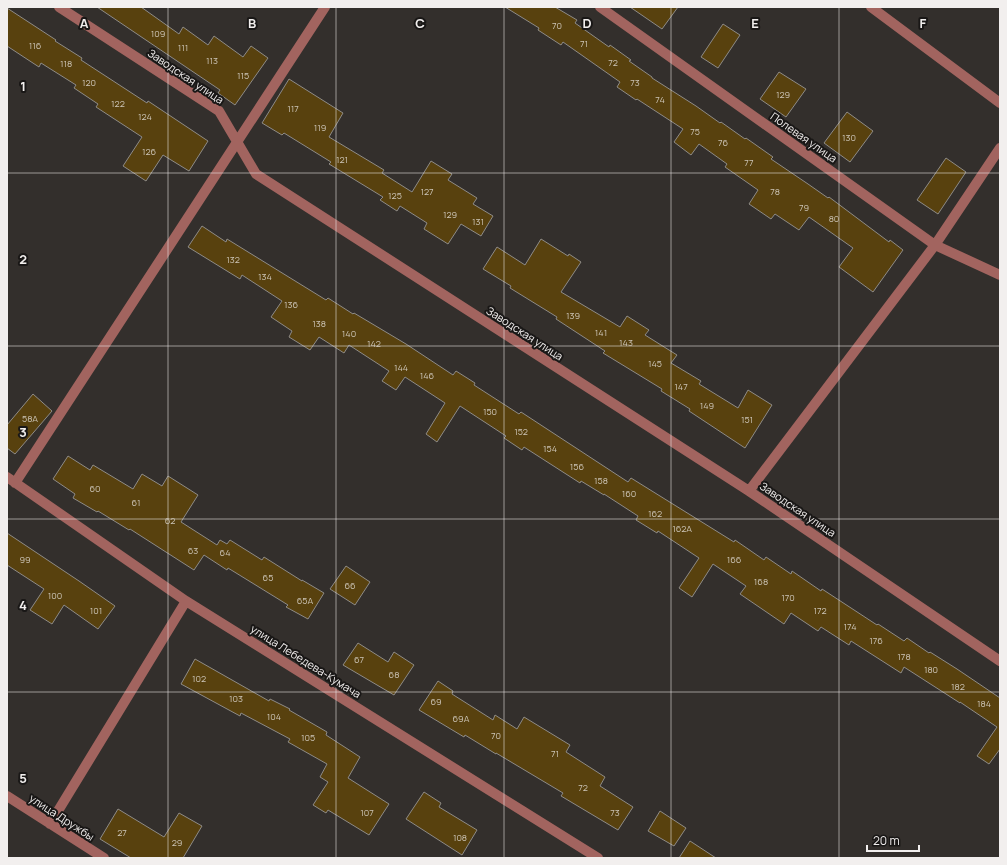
<svg xmlns="http://www.w3.org/2000/svg" width="1007" height="865" font-family="Manrope,sans-serif">
  <style>
    .building { fill: #58410e; stroke: #8e8b87 }
    .lines { fill: none; stroke-linecap: round; stroke-linejoin: round }
    .minor { stroke: #a2645f; stroke-width: 10 }
    .grid { fill: none; stroke: #f2efee; stroke-width: 1; stroke-opacity: 0.55 }
    .labels { text-anchor: middle; dominant-baseline: central; stroke-width: 4; stroke-linejoin: round; paint-order: stroke }
    .number-label { font-size: 9px; fill: #ccc4b6 }
    .street-label { font-size: 11px; fill: #f2efee; stroke: #191716 }
    .grid-label { font-size: 13px; text-anchor: middle; font-weight: bold; fill: #f2efee; stroke: #191716; stroke-width: 4; stroke-linejoin: round; paint-order: stroke }
  </style>
  <rect width="100%" height="100%" fill="#332f2c"/>
  <path class="building" d="M97 7H141L179 34 183 27 208 45 214 36 243 57 251 46 268 58 235 105 218 93 220 90Z
    M505 7H555L577 20 575 23 609 47 610 45 631 60 629 61 652 77V78L696 106 720 123 721 122 745 139 746 138 773 157 771 159 808 184 828 198 829 197 889 242 890 240 903 250 873 292 839 267 853 248 809 217 799 230 775 214 771 219 749 204 758 190 725 167 727 164 699 144 691 155 674 142 683 129 637 99 636 100 617 87 620 82 563 42 561 45 538 30 539 28Z
    M630 7H678L662 29Z
    M7 8 56 40 55 41 82 58 81 60 147 103 148 101 208 141 189 171 163 155 146 181 123 166 142 137 96 107 98 104 74 88 76 85 41 63 39 67 7 46Z
    M723 24 740 35 718 68 701 57Z
    M779 72 806 89 786 117 760 99Z
    M289 79 343 113 329 137 384 170 382 173 412 192 431 161 452 174 448 180 477 198 473 204 493 216 481 236 461 224 448 244 424 229 427 223 400 206 397 211 380 200 383 197 329 164 331 162 284 133 282 135 262 123Z
    M847 112 873 131 850 162 824 143Z
    M946 158 966 172 938 214 917 200Z
    M202 226 226 242 227 239 326 300 328 298 353 314 354 313 406 344 453 375 456 371 475 383 474 385 519 414 521 412 628 482 631 478 734 542 735 540 764 560 766 557 791 574 792 571 821 591 822 589 877 625 878 624 904 641 907 638 929 653 930 652 957 669 1000 698V749L989 764 977 756 997 727 960 702V703L904 667 901 673 851 641 849 645 821 627 818 631 791 613 784 624 740 594 746 586 713 564 692 597 679 588 699 558 658 531 657 533 636 520 638 516 604 494V495L581 481 580 483 524 447 522 450 504 438 506 436 460 406 437 442 426 434 445 403 405 377 396 390 382 381 389 371 349 345 344 353 319 337 310 350 289 337 292 331 271 317 282 301 242 275 240 279 188 247Z
    M541 239 568 256 569 254 581 262 561 292 620 327 627 316 649 330 645 335 677 355 671 363 701 381 699 384 738 408 748 390 772 405 745 448 689 411 690 409 661 391 662 389 603 353 605 351 556 319 557 317 510 288 511 286 483 269 497 247 525 265Z
    M33 394 52 411 15 454 7 448V425Z
    M68 456 90 470 93 465 133 489 142 474 162 486 168 476 198 495 181 522 217 545 220 540 227 544 230 540 262 560 264 557 302 581V580L324 593 308 619 286 607 288 605 228 568 227 570 204 555 194 570 130 529 129 530 98 511 97 512 73 498 75 494 53 479Z
    M7 533 79 581 115 606 98 629 64 605 52 624 30 610 44 589 7 565Z
    M346 566 370 582 355 605 330 589Z
    M358 643 388 662 394 652 414 665 394 695 343 665Z
    M195 659 269 701 270 699 290 709 289 710 327 732 326 735 360 757 348 778 389 804 369 835 328 810 326 813 313 805 328 782 320 777 327 764 288 742 290 739 241 713 240 716 181 684Z
    M438 681 453 691 452 694 493 720 495 715 517 729 524 717 570 745 566 752 605 777 600 786 633 807 618 830 561 796 563 793 496 753V754L465 735 464 737 419 710Z
    M424 792 441 803 439 807 477 830 462 855 406 819Z
    M118 809 164 837 179 813 202 826 183 858H131L100 839Z
    M660 811 686 828 674 846 648 831Z
    M690 841 716 858H679Z"/>
  <g class="lines">
    <path class="minor" d="M59 7 219 111 256 174 749 491 1000 661
      M600 7 935 245 1000 275
      M871 7 1000 103
      M7 477 186 601 598 858
      M15 483 325 7
      M749 491 935 245 1000 148
      M7 796 104 858
      M50 824 186 601"/>
  </g>
  <path class="grid" d="M168 7V858M336 7V858M504 7V858M671 7V858M839 7V858M7 173H1000M7 346H1000M7 519H1000M7 692H1000"/>
  <g class="labels">
    <g class="number-label">
      <text x="557" y="25">70</text>
      <text x="158" y="33">109</text>
      <text x="584" y="43">71</text>
      <text x="35" y="45">116</text>
      <text x="183" y="47">111</text>
      <text x="212" y="60">113</text>
      <text x="613" y="62">72</text>
      <text x="66" y="63">118</text>
      <text x="243" y="75">115</text>
      <text x="89" y="82">120</text>
      <text x="635" y="82">73</text>
      <text x="783" y="94">129</text>
      <text x="660" y="99">74</text>
      <text x="118" y="103">122</text>
      <text x="293" y="108">117</text>
      <text x="145" y="116">124</text>
      <text x="320" y="127">119</text>
      <text x="695" y="131">75</text>
      <text x="849" y="137">130</text>
      <text x="723" y="142">76</text>
      <text x="149" y="151">126</text>
      <text x="342" y="159">121</text>
      <text x="749" y="162">77</text>
      <text x="427" y="191">127</text>
      <text x="775" y="191">78</text>
      <text x="395" y="195">125</text>
      <text x="804" y="207">79</text>
      <text x="450" y="214">129</text>
      <text x="834" y="218">80</text>
      <text x="478" y="221">131</text>
      <text x="233" y="259">132</text>
      <text x="265" y="276">134</text>
      <text x="291" y="304">136</text>
      <text x="573" y="315">139</text>
      <text x="319" y="323">138</text>
      <text x="601" y="332">141</text>
      <text x="349" y="333">140</text>
      <text x="626" y="342">143</text>
      <text x="374" y="343">142</text>
      <text x="655" y="363">145</text>
      <text x="401" y="367">144</text>
      <text x="427" y="375">146</text>
      <text x="681" y="386">147</text>
      <text x="707" y="405">149</text>
      <text x="490" y="411">150</text>
      <text x="30" y="418">58А</text>
      <text x="747" y="419">151</text>
      <text x="521" y="431">152</text>
      <text x="550" y="448">154</text>
      <text x="577" y="466">156</text>
      <text x="601" y="480">158</text>
      <text x="95" y="488">60</text>
      <text x="629" y="493">160</text>
      <text x="136" y="502">61</text>
      <text x="655" y="513">162</text>
      <text x="170" y="520">62</text>
      <text x="682" y="528">162А</text>
      <text x="193" y="550">63</text>
      <text x="225" y="552">64</text>
      <text x="25" y="559">99</text>
      <text x="734" y="559">166</text>
      <text x="268" y="577">65</text>
      <text x="761" y="581">168</text>
      <text x="350" y="585">66</text>
      <text x="55" y="595">100</text>
      <text x="788" y="597">170</text>
      <text x="305" y="600">65А</text>
      <text x="96" y="610">101</text>
      <text x="820" y="610">172</text>
      <text x="850" y="626">174</text>
      <text x="876" y="640">176</text>
      <text x="904" y="656">178</text>
      <text x="359" y="659">67</text>
      <text x="931" y="669">180</text>
      <text x="394" y="674">68</text>
      <text x="199" y="678">102</text>
      <text x="958" y="686">182</text>
      <text x="236" y="698">103</text>
      <text x="436" y="701">69</text>
      <text x="984" y="703">184</text>
      <text x="274" y="716">104</text>
      <text x="461" y="718">69А</text>
      <text x="496" y="735">70</text>
      <text x="308" y="737">105</text>
      <text x="555" y="753">71</text>
      <text x="583" y="787">72</text>
      <text x="367" y="812">107</text>
      <text x="615" y="812">73</text>
      <text x="122" y="832">27</text>
      <text x="460" y="837">108</text>
      <text x="177" y="842">29</text>
    </g>
    <g class="street-label">
      <text transform="translate(186 76) rotate(34)">Заводская улица</text>
      <text transform="translate(804 137) rotate(35)">Полевая улица</text>
      <text transform="translate(525 333) rotate(33)">Заводская улица</text>
      <text transform="translate(798 509) rotate(34)">Заводская улица</text>
      <text transform="translate(306 661) rotate(32)">улица Лебедева-Кумача</text>
      <text transform="translate(62 817) rotate(33)">улица Дружбы</text>
    </g>
  </g>
  <g class="grid-label">
    <text x="84" y="28">A</text>
    <text x="252" y="28">B</text>
    <text x="420" y="28">C</text>
    <text x="587" y="28">D</text>
    <text x="755" y="28">E</text>
    <text x="923" y="28">F</text>
    <text x="23" y="91">1</text>
    <text x="23" y="264">2</text>
    <text x="23" y="437">3</text>
    <text x="23" y="610">4</text>
    <text x="23" y="783">5</text>
  </g>
  <rect width="1007" height="865" fill="none" stroke="#f2efee" stroke-width="16"/>
  <path d="M867 845v6h52v-6" fill="none" stroke="#f2efee" stroke-width="2"/>
  <text x="873" y="845" font-size="12" fill="#f2efee" stroke="#191716" stroke-width="3" paint-order="stroke">20 m</text>
</svg>
